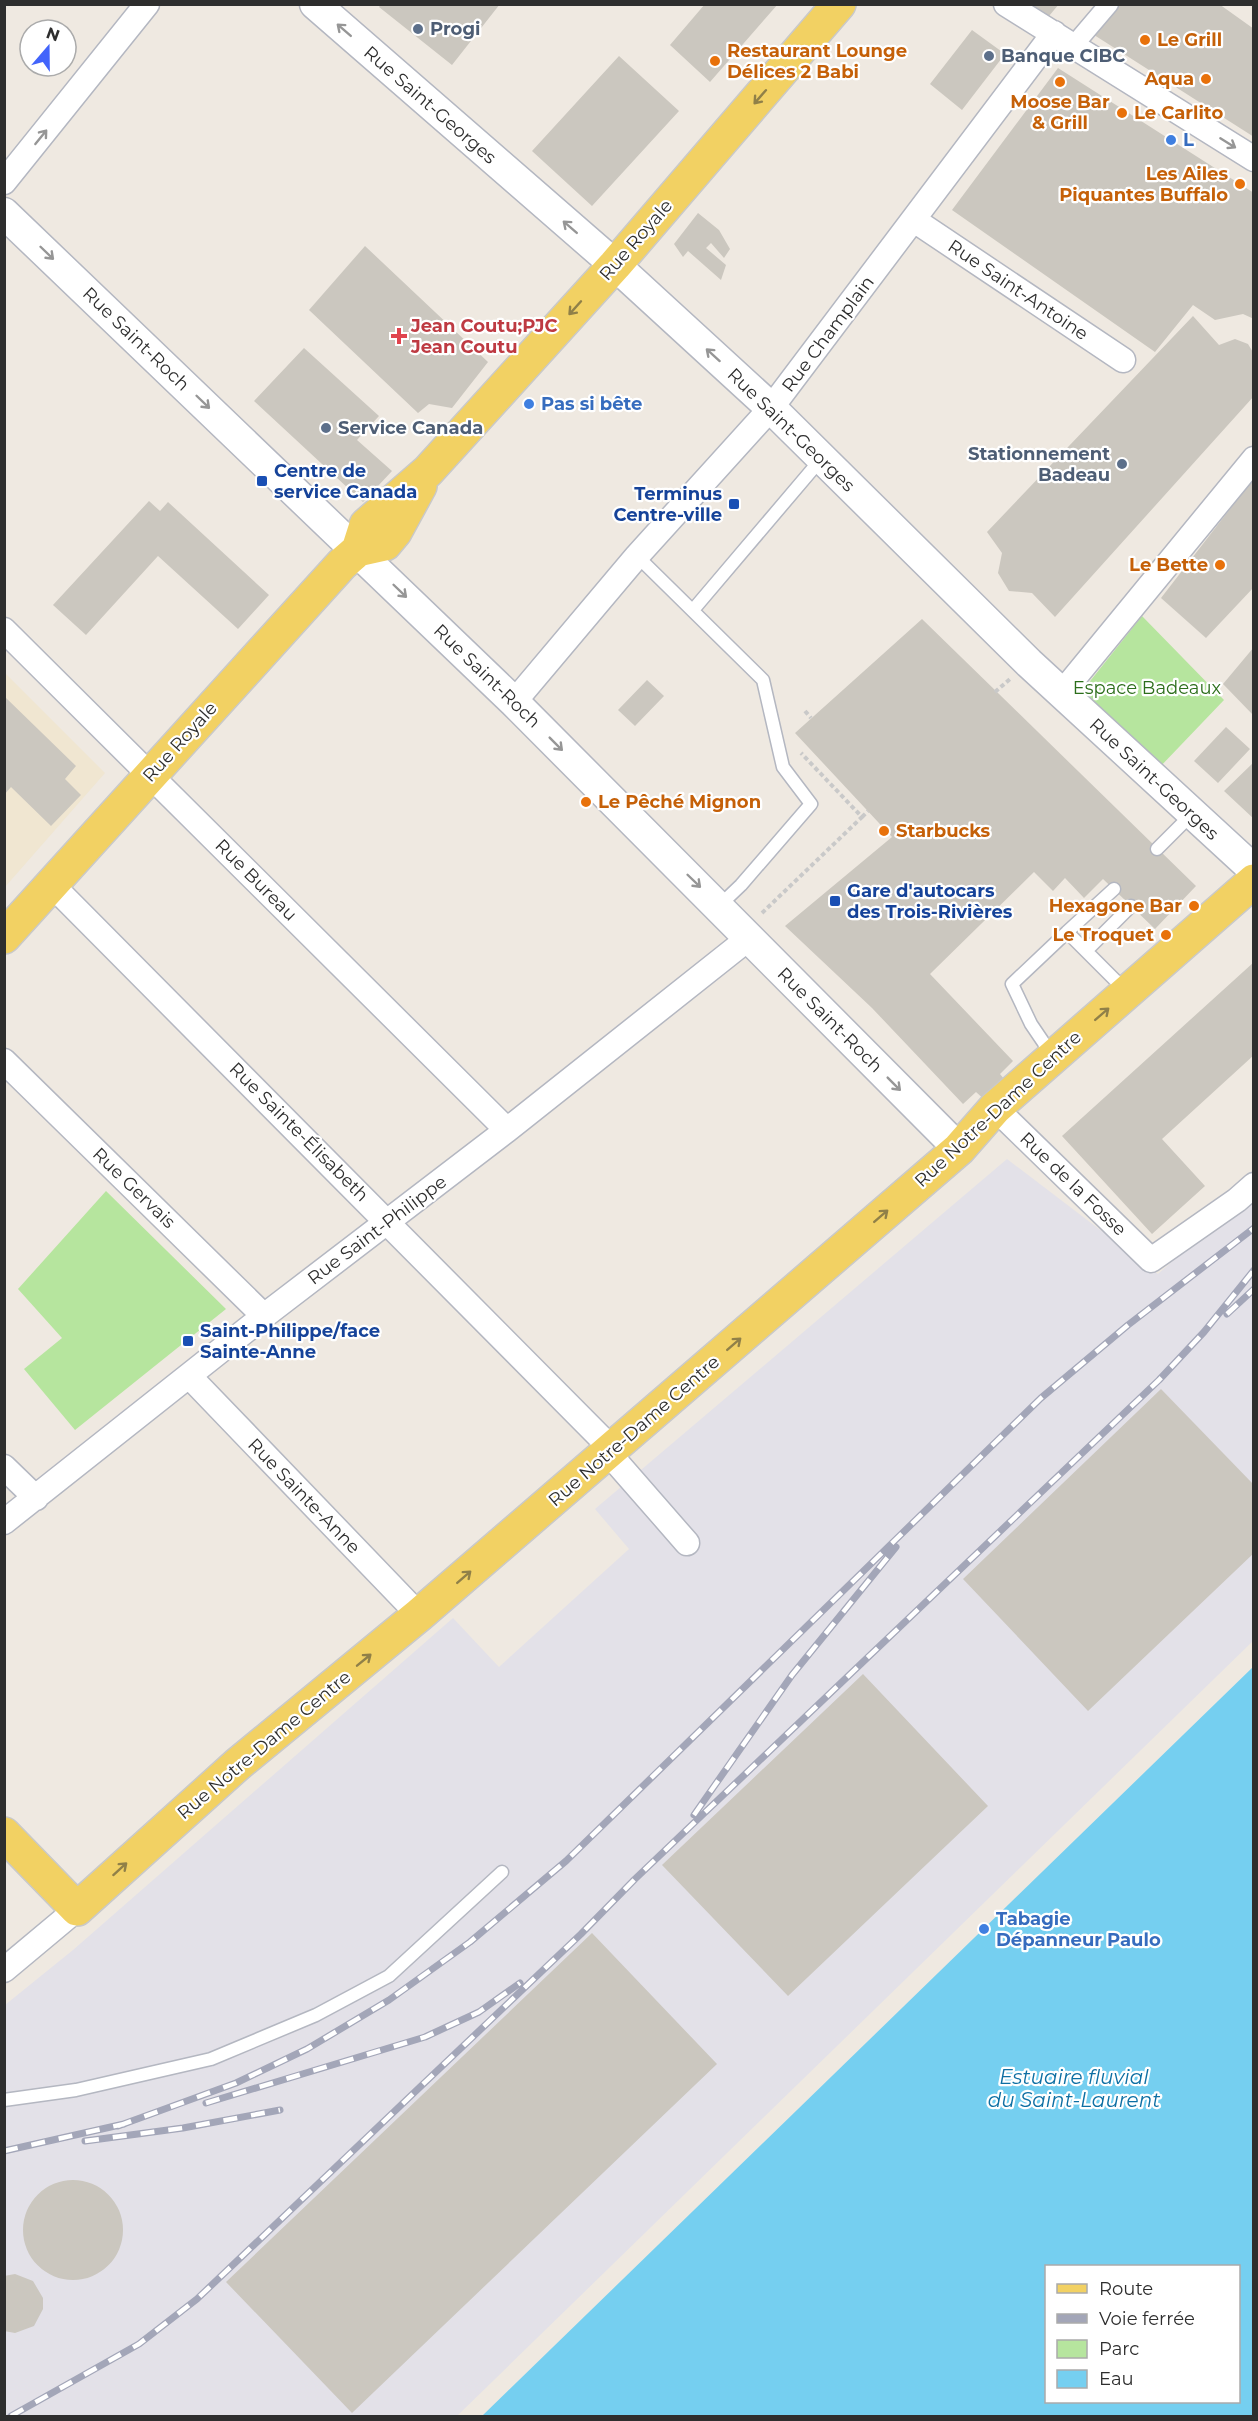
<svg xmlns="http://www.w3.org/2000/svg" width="1258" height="2421" font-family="Montserrat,sans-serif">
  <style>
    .industrial { fill: #e3e1e8 }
    .education { fill: #f0e6d1 }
    .green { fill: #b6e59e }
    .water { fill: #75cff0; fill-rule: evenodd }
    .building { fill: #cbc7bf }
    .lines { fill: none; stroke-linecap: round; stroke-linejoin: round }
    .service-casing { stroke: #b4b7c1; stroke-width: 15 }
    .pedestrian-casing { stroke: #b4b7c1; stroke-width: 21 }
    .minor-casing { stroke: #b4b7c1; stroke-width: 27 }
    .tertiary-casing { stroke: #b4b7c1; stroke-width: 33 }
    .primary-casing { stroke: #c9c9c9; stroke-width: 36 }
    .path { stroke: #c9c9c9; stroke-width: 4; stroke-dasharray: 4.5 3; stroke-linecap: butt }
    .service { stroke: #fff; stroke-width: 12 }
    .pedestrian { stroke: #fff; stroke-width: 18 }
    .minor { stroke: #fff; stroke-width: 24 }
    .tertiary { stroke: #fff; stroke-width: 30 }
    .primary { stroke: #f2d163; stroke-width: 33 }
    .rail-casing { stroke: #a3a6b8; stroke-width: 7 }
    .rail { stroke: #fff; stroke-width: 4.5; stroke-dasharray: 14; stroke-linecap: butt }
    .oneway { stroke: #969696 }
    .oneway2 { stroke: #908048 }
    .service-dot { fill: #5c6f8a; stroke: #fff; stroke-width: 2 }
    .food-dot { fill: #e8710a; stroke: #fff; stroke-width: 2 }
    .shop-dot { fill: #3f7fe0; stroke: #fff; stroke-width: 2 }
    .health-dot { fill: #e0444e; stroke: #fff; stroke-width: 2 }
    .transit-dot { fill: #1a4fb4; stroke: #fff; stroke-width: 2 }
    .labels { text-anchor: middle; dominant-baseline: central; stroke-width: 4.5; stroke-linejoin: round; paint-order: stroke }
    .service-label { font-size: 18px; font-weight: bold; fill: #4e5e75; stroke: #fff; text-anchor: start }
    .food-label { font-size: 18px; font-weight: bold; fill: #c56008; stroke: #fff; text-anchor: start }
    .street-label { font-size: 18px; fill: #2e2e2e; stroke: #fff }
    .shop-label { font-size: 18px; font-weight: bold; fill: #366cbe; stroke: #fff; text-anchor: start }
    .health-label { font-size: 18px; font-weight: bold; fill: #be3a42; stroke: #fff; text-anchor: start }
    .transit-label { font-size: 18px; font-weight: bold; fill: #164399; stroke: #fff; text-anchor: start }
    .park-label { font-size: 18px; fill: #2c6e1b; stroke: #fff }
    .water-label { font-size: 20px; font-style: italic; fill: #0d6fa3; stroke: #fff }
  </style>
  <rect width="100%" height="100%" fill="#efe9e1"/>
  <path class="industrial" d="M1007 1159 1158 1274 1253 1190V1641L457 2416H5V2005L73 1950 453 1618 499 1667 629 1549 595 1509Z"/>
  <path class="education" d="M5 673 105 773 5 887Z"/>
  <path class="green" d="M1142 616 1224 700 1158 769 1083 690Z
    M106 1191 226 1309 75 1430 24 1369 62 1338 18 1289Z"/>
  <path class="water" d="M1253 1667V2416H482ZM1046 2266H1238V2402H1046Z"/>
  <path class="building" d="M381 4H500L452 65 379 7Z
    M705 4H778L710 82 670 45Z
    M1029 4H1059L1049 16Z
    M1118 4H1219L1254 29V137L1091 33Z
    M972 30 1005 54 962 110 930 84Z
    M619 56 679 111 592 206 532 151Z
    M1058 68 1254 193V319L1243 314 1215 320 1193 305 1155 352 952 210Z
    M698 213 719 230 730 249 724 258 711 243 706 248 726 265 721 280 688 251 683 257 674 244Z
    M365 246 488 362 452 408 429 404 418 413 309 310Z
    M1193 316 1219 345 1235 339 1248 344 1254 354V396L1055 617 1032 593 1009 591 998 573 1002 553 987 532Z
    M304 348 379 416 357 440 392 471 363 502 254 401Z
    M1254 478V587L1206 638 1161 598Z
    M149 501 160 511 168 502 269 595 238 629 158 556 86 635 53 605Z
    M922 619 1196 886 1155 929 1103 879 1084 898 1065 878 1053 891 1034 872 930 974 1013 1061 1000 1074 1008 1084 987 1102 976 1092 963 1104 872 1008 785 926 892 837 795 733Z
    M1254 647V716L1223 684Z
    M647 680 664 696 635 726 618 710Z
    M4 696 76 766 65 779 81 795 51 826 11 787 4 795Z
    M1226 727 1250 749 1218 783 1194 761Z
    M1254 762V819L1224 791Z
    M1254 962V1055L1162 1139 1205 1186 1152 1234 1062 1136Z
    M1161 1389 1254 1485V1553L1088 1711 963 1579Z
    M863 1674 988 1806 788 1996 662 1865Z
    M592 1933 717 2064 352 2413 226 2282Z
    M23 2230a50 50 0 1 1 100 0a50 50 0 1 1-100 0Z
    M15 2274 33 2281 43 2298V2309L34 2326 15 2333 4 2331V2276Z"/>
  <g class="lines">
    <defs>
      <path id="service" d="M637 556 763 680 783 767 811 804 741 885 719 906
        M693 610 822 458
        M1157 849 1192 814
        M1067 932 1114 889
        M1086 951 1131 906
        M1052 1055 1031 1024 1012 984 1067 932 1126 991
        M4 2100 76 2090 211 2059 316 2015 389 1976 502 1872"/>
      <path id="pedestrian" d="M1074 45 1109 4"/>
      <path id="minor" d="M1006 4 1254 159
        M4 182 147 4
        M914 220 1123 360
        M4 630 507 1130
        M1061 694 1254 459
        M514 702 637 556 771 408 1054 33
        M52 885 602 1439 618 1464 687 1543
        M4 1061 264 1316
        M995 1108 1151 1260 1237 1200 1254 1185
        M190 1377 419 1615
        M4 1467 36 1498
        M4 1522 264 1316 507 1130 749 938
        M4 1970 77 1909"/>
      <path id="tertiary" d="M315 4 615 265 771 408 1029 663 1254 870
        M4 213 514 702 959 1149"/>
      <path id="primary" d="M358 550 366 525 428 471 615 265 839 4
        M4 937 342 564 358 550 385 544 395 532 420 486
        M4 1834 77 1909 238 1764 419 1615 959 1149 995 1108 1254 881"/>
    </defs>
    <use href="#service" class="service-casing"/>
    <use href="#pedestrian" class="pedestrian-casing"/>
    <use href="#minor" class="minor-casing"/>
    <use href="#tertiary" class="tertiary-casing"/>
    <use href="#primary" class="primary-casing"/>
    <path class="path" d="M995 692 1010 679
      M805 711 811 718
      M862 817 868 811
      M762 913 862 817 801 753"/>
    <use href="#service" class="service"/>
    <use href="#pedestrian" class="pedestrian"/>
    <use href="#minor" class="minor"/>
    <use href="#tertiary" class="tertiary"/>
    <use href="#primary" class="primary"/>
    <defs>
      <path id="rail" d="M1227 1314 1254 1289
        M694 1815 792 1675 896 1547
        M206 2103 425 2037 479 2012 520 1983
        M118 2126 236 2083 307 2049 389 2000 470 1942 566 1861 1041 1398 1128 1325 1254 1228
        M85 2141 183 2128 280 2110
        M4 2151 124 2124
        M11 2416 139 2344 197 2299 581 1934 635 1879 1159 1380 1204 1332 1254 1270"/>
    </defs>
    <use href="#rail" class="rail-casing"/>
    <use href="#rail" class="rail"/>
  </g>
  <defs><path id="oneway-shaft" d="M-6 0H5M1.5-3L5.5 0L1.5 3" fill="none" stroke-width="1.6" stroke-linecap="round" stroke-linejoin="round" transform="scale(1.5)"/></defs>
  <g class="oneway">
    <use href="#oneway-shaft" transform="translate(344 30) rotate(-139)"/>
    <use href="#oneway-shaft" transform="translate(41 137) rotate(-51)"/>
    <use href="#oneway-shaft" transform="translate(1228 143) rotate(32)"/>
    <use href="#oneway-shaft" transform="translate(570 227) rotate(-139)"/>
    <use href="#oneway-shaft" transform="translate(47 253) rotate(44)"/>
    <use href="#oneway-shaft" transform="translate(713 355) rotate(-138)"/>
    <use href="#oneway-shaft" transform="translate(203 402) rotate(44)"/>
    <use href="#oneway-shaft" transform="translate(400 591) rotate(44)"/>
    <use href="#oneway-shaft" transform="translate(556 744) rotate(45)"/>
    <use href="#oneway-shaft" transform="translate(694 881) rotate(44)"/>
    <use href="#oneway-shaft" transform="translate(894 1084) rotate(45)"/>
  </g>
  <g class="oneway2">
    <use href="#oneway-shaft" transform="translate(760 97) rotate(131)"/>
    <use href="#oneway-shaft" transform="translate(575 308) rotate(132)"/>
    <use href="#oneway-shaft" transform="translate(1102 1014) rotate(-41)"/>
    <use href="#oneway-shaft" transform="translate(881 1216) rotate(-41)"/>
    <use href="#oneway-shaft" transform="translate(734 1344) rotate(-41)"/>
    <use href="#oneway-shaft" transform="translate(464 1577) rotate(-41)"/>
    <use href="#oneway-shaft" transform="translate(364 1660) rotate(-39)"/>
    <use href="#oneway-shaft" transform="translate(120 1869) rotate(-42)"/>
  </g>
  <g class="service-dot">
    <circle cx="418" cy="29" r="6"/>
    <circle cx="989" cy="56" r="6"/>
    <circle cx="326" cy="428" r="6"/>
    <circle cx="1122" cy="464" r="6"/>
  </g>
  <g class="food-dot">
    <circle cx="1145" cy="40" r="6"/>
    <circle cx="715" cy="61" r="6"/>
    <circle cx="1206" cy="79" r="6"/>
    <circle cx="1060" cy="82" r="6"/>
    <circle cx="1122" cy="113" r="6"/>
    <circle cx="1240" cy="184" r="6"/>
    <circle cx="1220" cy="565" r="6"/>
    <circle cx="586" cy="802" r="6"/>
    <circle cx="884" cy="831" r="6"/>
    <circle cx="1194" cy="906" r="6"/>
    <circle cx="1166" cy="935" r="6"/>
  </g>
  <g class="shop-dot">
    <circle cx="1171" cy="140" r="6"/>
    <circle cx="529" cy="404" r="6"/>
    <circle cx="984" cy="1929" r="6"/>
  </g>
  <path class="health-dot" d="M396 327h6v6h6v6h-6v6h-6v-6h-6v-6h6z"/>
  <g class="transit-dot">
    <rect x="256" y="475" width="12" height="12" rx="3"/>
    <rect x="728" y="498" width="12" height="12" rx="3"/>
    <rect x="829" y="895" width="12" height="12" rx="3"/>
    <rect x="182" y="1335" width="12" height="12" rx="3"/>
  </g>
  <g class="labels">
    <g class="service-label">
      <text x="430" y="29">Progi</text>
      <text x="1001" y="56">Banque CIBC</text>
      <text x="338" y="428">Service Canada</text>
      <text x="1110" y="454" text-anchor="end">Stationnement<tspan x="1110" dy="21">Badeau</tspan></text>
    </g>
    <g class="food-label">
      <text x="1157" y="40">Le Grill</text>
      <text x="727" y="51">Restaurant Lounge<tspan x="727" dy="21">Délices 2 Babi</tspan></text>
      <text x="1194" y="79" text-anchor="end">Aqua</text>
      <text x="1060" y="102" text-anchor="middle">Moose Bar<tspan x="1060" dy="21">&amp; Grill</tspan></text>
      <text x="1134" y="113">Le Carlito</text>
      <text x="1228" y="174" text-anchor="end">Les Ailes<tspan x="1228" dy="21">Piquantes Buffalo</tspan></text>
      <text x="1208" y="565" text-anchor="end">Le Bette</text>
      <text x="598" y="802">Le Pêché Mignon</text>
      <text x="896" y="831">Starbucks</text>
      <text x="1182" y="906" text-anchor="end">Hexagone Bar</text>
      <text x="1154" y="935" text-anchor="end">Le Troquet</text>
    </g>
    <g class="street-label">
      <text transform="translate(430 105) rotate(41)">Rue Saint-Georges</text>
      <text transform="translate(636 240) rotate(-49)">Rue Royale</text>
      <text transform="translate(1018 290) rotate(34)">Rue Saint-Antoine</text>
      <text transform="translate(828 334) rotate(-53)">Rue Champlain</text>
      <text transform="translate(136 339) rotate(44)">Rue Saint-Roch</text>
      <text transform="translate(791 430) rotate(44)">Rue Saint-Georges</text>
      <text transform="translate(487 676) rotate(44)">Rue Saint-Roch</text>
      <text transform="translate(180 742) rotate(-48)">Rue Royale</text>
      <text transform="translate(1154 779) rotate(43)">Rue Saint-Georges</text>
      <text transform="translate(256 880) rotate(45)">Rue Bureau</text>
      <text transform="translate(830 1020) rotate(45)">Rue Saint-Roch</text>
      <text transform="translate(998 1109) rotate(-43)">Rue Notre-Dame Centre</text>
      <text transform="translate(299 1132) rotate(45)">Rue Sainte-Élisabeth</text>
      <text transform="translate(1073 1184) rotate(44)">Rue de la Fosse</text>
      <text transform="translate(134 1188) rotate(44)">Rue Gervais</text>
      <text transform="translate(377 1230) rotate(-37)">Rue Saint-Philippe</text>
      <text transform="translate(634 1431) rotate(-41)">Rue Notre-Dame Centre</text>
      <text transform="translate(304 1496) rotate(46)">Rue Sainte-Anne</text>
      <text transform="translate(264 1745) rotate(-40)">Rue Notre-Dame Centre</text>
    </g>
    <g class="shop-label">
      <text x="1183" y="140">L</text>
      <text x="541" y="404">Pas si bête</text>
      <text x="996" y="1919">Tabagie<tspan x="996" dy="21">Dépanneur Paulo</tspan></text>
    </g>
    <g class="health-label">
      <text x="411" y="326">Jean Coutu;PJC<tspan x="411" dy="21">Jean Coutu</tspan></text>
    </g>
    <g class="transit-label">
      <text x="274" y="471">Centre de<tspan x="274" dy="21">service Canada</tspan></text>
      <text x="722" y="494" text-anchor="end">Terminus<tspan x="722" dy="21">Centre-ville</tspan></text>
      <text x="847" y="891">Gare d'autocars<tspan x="847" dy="21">des Trois-Rivières</tspan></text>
      <text x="200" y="1331">Saint-Philippe/face<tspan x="200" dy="21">Sainte-Anne</tspan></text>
    </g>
    <g class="park-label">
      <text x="1147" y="688">Espace Badeaux</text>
    </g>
    <g class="water-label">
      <text x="1074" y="2077">Estuaire fluvial<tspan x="1074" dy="23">du Saint-Laurent</tspan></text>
    </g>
  </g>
  <rect width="1258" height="2421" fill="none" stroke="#2e2e2e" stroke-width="12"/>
  <rect x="1045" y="2265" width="195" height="138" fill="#ffffff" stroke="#ababab" stroke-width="1.5"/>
  <rect x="1057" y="2284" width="30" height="9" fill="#f2d163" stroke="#ababab" stroke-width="1.5"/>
  <text x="1099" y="2295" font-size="18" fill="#2e2e2e">Route</text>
  <rect x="1057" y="2314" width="30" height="9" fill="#a3a6b8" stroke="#ababab" stroke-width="1.5"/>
  <text x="1099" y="2325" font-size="18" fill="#2e2e2e">Voie ferrée</text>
  <rect x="1057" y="2340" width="30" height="18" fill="#b6e59e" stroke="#ababab" stroke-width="1.5"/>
  <text x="1099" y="2355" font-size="18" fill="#2e2e2e">Parc</text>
  <rect x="1057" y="2370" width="30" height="18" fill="#75cff0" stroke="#ababab" stroke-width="1.5"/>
  <text x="1099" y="2385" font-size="18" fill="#2e2e2e">Eau</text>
  <g transform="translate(48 48) rotate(20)"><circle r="28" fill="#ffffff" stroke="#ababab" stroke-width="1.5"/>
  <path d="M0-4.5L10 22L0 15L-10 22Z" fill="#4264fb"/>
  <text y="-9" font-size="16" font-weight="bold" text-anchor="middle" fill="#2e2e2e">N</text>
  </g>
</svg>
